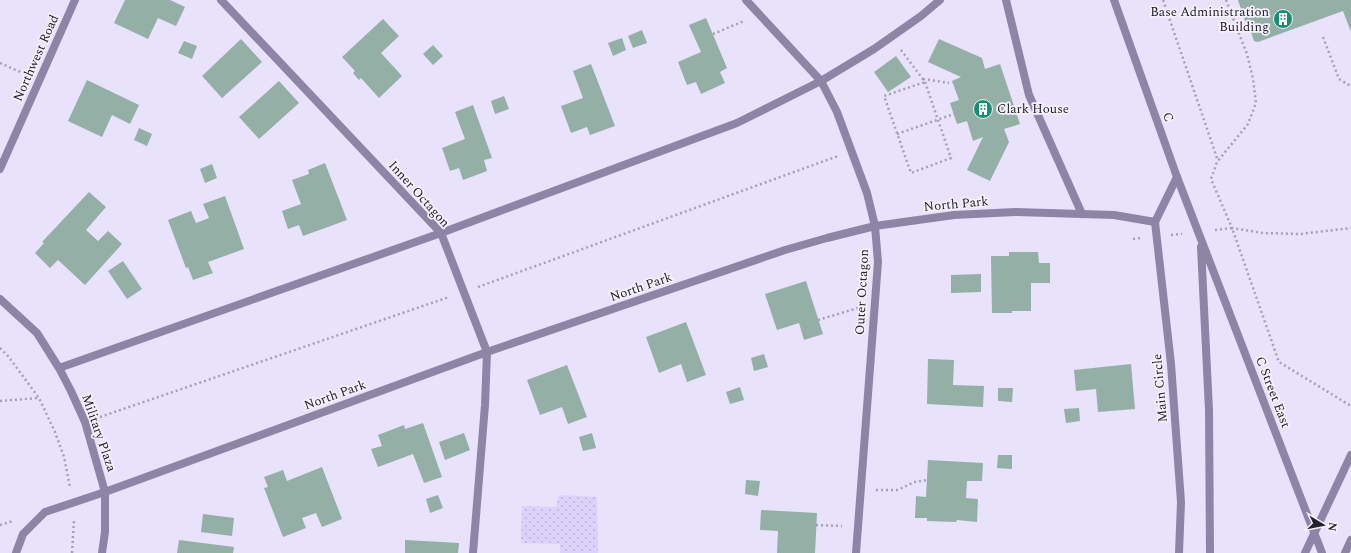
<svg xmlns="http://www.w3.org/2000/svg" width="1351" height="553" font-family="Spectral,serif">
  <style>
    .park { fill: url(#park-dots) }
    .building { fill: #94afa5 }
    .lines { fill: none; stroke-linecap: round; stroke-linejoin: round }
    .path { stroke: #a4a0b3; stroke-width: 2.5; stroke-dasharray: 2 3; stroke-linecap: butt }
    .service { stroke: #8d85a6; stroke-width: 8 }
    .minor { stroke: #8d85a6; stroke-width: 8 }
    .tertiary { stroke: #8d85a6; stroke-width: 8 }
    .labels { text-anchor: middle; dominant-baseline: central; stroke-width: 3.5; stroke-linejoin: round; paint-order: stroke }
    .poi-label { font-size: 13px; fill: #23212a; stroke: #f4f1fc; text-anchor: end }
    .street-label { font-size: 13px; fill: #23212a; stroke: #f4f1fc }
  </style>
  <defs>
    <pattern id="park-dots" width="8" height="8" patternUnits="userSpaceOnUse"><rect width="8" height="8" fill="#dbd1fa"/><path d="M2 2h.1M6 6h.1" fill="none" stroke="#bcb3d6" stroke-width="1.8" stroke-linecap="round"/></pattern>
  </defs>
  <rect width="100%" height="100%" fill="#e8e2fb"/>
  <path class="park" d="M559 495 597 497 598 553H560V544L521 543 522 506 556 507Z"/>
  <path class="building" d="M125 0H170L185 7 176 26 158 18 148 39 114 23Z
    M1238 0H1351V32L1343 11 1258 42 1254 41 1249 26 1247 27Z
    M706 18 727 68 720 72 725 83 701 94 696 82 687 85 678 62 701 52 689 25Z
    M383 19 399 36 381 53 402 76 379 98 361 78 359 80 353 73 355 71 342 57Z
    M642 30 647 43 633 48 628 36Z
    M622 38 626 50 613 56 608 43Z
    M241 39 262 62 222 98 202 76Z
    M939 39 982 58 985 69 1000 64 1020 124 1004 129 1009 142 990 181 967 170 983 137 973 141 967 121 957 124 950 103 959 100 952 81 961 77 928 62Z
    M184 41 197 46 192 59 178 53Z
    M433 45 443 56 433 65 423 54Z
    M896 56 911 77 888 92 874 72Z
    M591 64 615 126 590 135 587 127 571 133 561 106 583 98 573 71Z
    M87 80 139 105 130 124 112 115 102 137 68 121Z
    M279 81 299 103 259 139 239 117Z
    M504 96 509 109 495 114 491 101Z
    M473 105 492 158 484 160 487 171 463 180 459 168 450 171 442 148 465 139 455 112Z
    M139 128 152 134 147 146 134 140Z
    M325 163 347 220 303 236 299 225 288 229 282 211 301 204 292 180 309 174 308 170Z
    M212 164 217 178 205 183 200 169Z
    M89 192 106 207 86 230 98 241 108 231 122 244 85 285 58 260 50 268 35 253 44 243 42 242Z
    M225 196 244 249 208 262 213 273 193 280 188 267 186 268 168 220 191 211 196 223 209 218 203 204Z
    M1009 252H1038L1039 263H1050V283H1031V311H1012V313H992L991 256H1009Z
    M123 261 142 289 127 299 108 271Z
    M981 274V292L951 293V275Z
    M806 281 823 334 804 340 799 323 777 330 765 294Z
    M686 322 706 375 687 382 681 364 659 373 646 337Z
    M764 354 768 367 754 371 751 358Z
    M928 359 954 360 953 385 984 386 983 407 927 404Z
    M1131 364 1135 409 1098 412 1096 389 1076 391 1074 370Z
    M567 365 587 417 568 424 562 407 540 415 527 380Z
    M740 387 744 400 730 404 726 392Z
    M998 388H1013L1012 402 998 401Z
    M1079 408 1080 421 1066 423 1064 409Z
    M423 423 442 477 424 483 413 454 378 467 371 449 382 446 378 435 404 425 405 429Z
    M464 433 470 450 445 460 439 442Z
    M592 433 596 448 583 451 579 437Z
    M998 455H1012V469L997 468Z
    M928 460 983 463 982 481H967L966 498 978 499 977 522 957 520 956 522 927 521V518H915L916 496 926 497Z
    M322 467 342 519 322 527 316 513 302 518 306 528 283 537 264 488 268 487 264 477 283 470 287 481Z
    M746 480 760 481 758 496 745 494Z
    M438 495 443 508 430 513 426 499Z
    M761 510 817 513 815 553H777L778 531 760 530Z
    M203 514 234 518 232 536 201 532Z
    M179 540 234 547 233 553H177Z
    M405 540 459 543 458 553H405Z"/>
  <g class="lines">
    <path class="path" d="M1163 0 1218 161
      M1226 0 1247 54 1253 79 1256 103 1248 124 1217 162 1211 179 1232 228 1263 233 1300 234 1351 228
      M713 34 744 21
      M1323 37 1339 79 1351 86
      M901 50 925 82
      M0 63 25 74
      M923 79 949 83
      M925 82 951 158 911 173 884 96Z
      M897 134 954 114
      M1215 230 1232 228 1279 362 1351 406
      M1171 235 1182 234
      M1133 239 1140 238
      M478 287 838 156
      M818 320 858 308
      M0 348 8 356 39 398 55 432 64 457 70 487
      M0 401 38 398
      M100 417 449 297
      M876 490H898L914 482 927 480
      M0 525 13 521
      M816 525 842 526
      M72 553 74 520"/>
    <path class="service" d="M1006 0 1029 95 1082 214
      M16 553 23 534 45 512 105 492"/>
    <path class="minor" d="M221 0 441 233 487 352 485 405 473 553
      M746 0 821 81 837 112 867 193 875 226 878 262 856 553
      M0 169 75 0
      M0 299 37 333 59 368 71 391 85 422 105 492V532L102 553
      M59 368 441 233 737 123 821 81 874 49 921 16 940 0
      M105 492 487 352 785 250 827 238 875 226 954 215 1015 212 1114 215 1155 222 1177 177"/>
    <path class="tertiary" d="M1114 0 1177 177 1322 553
      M1155 222 1171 364 1181 502 1179 553
      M1201 247 1209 410 1210 553
      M1305 553 1351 455
      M1345 553 1351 540"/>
  </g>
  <defs>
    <symbol id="building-disc" viewBox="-11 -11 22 22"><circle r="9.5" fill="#188d70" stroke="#f4f1fc"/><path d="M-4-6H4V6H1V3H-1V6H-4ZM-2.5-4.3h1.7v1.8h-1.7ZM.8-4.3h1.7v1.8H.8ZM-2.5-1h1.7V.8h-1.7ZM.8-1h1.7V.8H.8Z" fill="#fff"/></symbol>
  </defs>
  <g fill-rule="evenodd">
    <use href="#building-disc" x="1272" y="8" width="22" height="22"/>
    <use href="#building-disc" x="972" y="98" width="22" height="22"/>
  </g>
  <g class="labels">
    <g class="poi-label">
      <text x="1269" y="12">Base Administration<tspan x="1269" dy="15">Building</tspan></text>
      <text x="997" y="109" text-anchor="start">Clark House</text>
    </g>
    <g class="street-label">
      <text transform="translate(36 58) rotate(-66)">Northwest Road</text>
      <text transform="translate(1168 117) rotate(70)">C</text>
      <text transform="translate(419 194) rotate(48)">Inner Octagon</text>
      <text transform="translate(956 204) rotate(-5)">North Park</text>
      <text transform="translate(641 287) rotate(-19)">North Park</text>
      <text transform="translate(862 292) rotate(-87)">Outer Octagon</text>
      <text transform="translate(1160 388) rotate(-95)">Main Circle</text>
      <text transform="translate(1273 392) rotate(69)">C Street East</text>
      <text transform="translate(335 395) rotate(-20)">North Park</text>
      <text transform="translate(99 433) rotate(71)">Military Plaza</text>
    </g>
  </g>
  <g transform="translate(1323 525) rotate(100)" stroke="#f4f1fc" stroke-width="3" paint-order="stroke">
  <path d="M0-3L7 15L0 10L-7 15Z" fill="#23212a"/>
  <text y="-6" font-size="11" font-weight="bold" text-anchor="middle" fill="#23212a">N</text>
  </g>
</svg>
